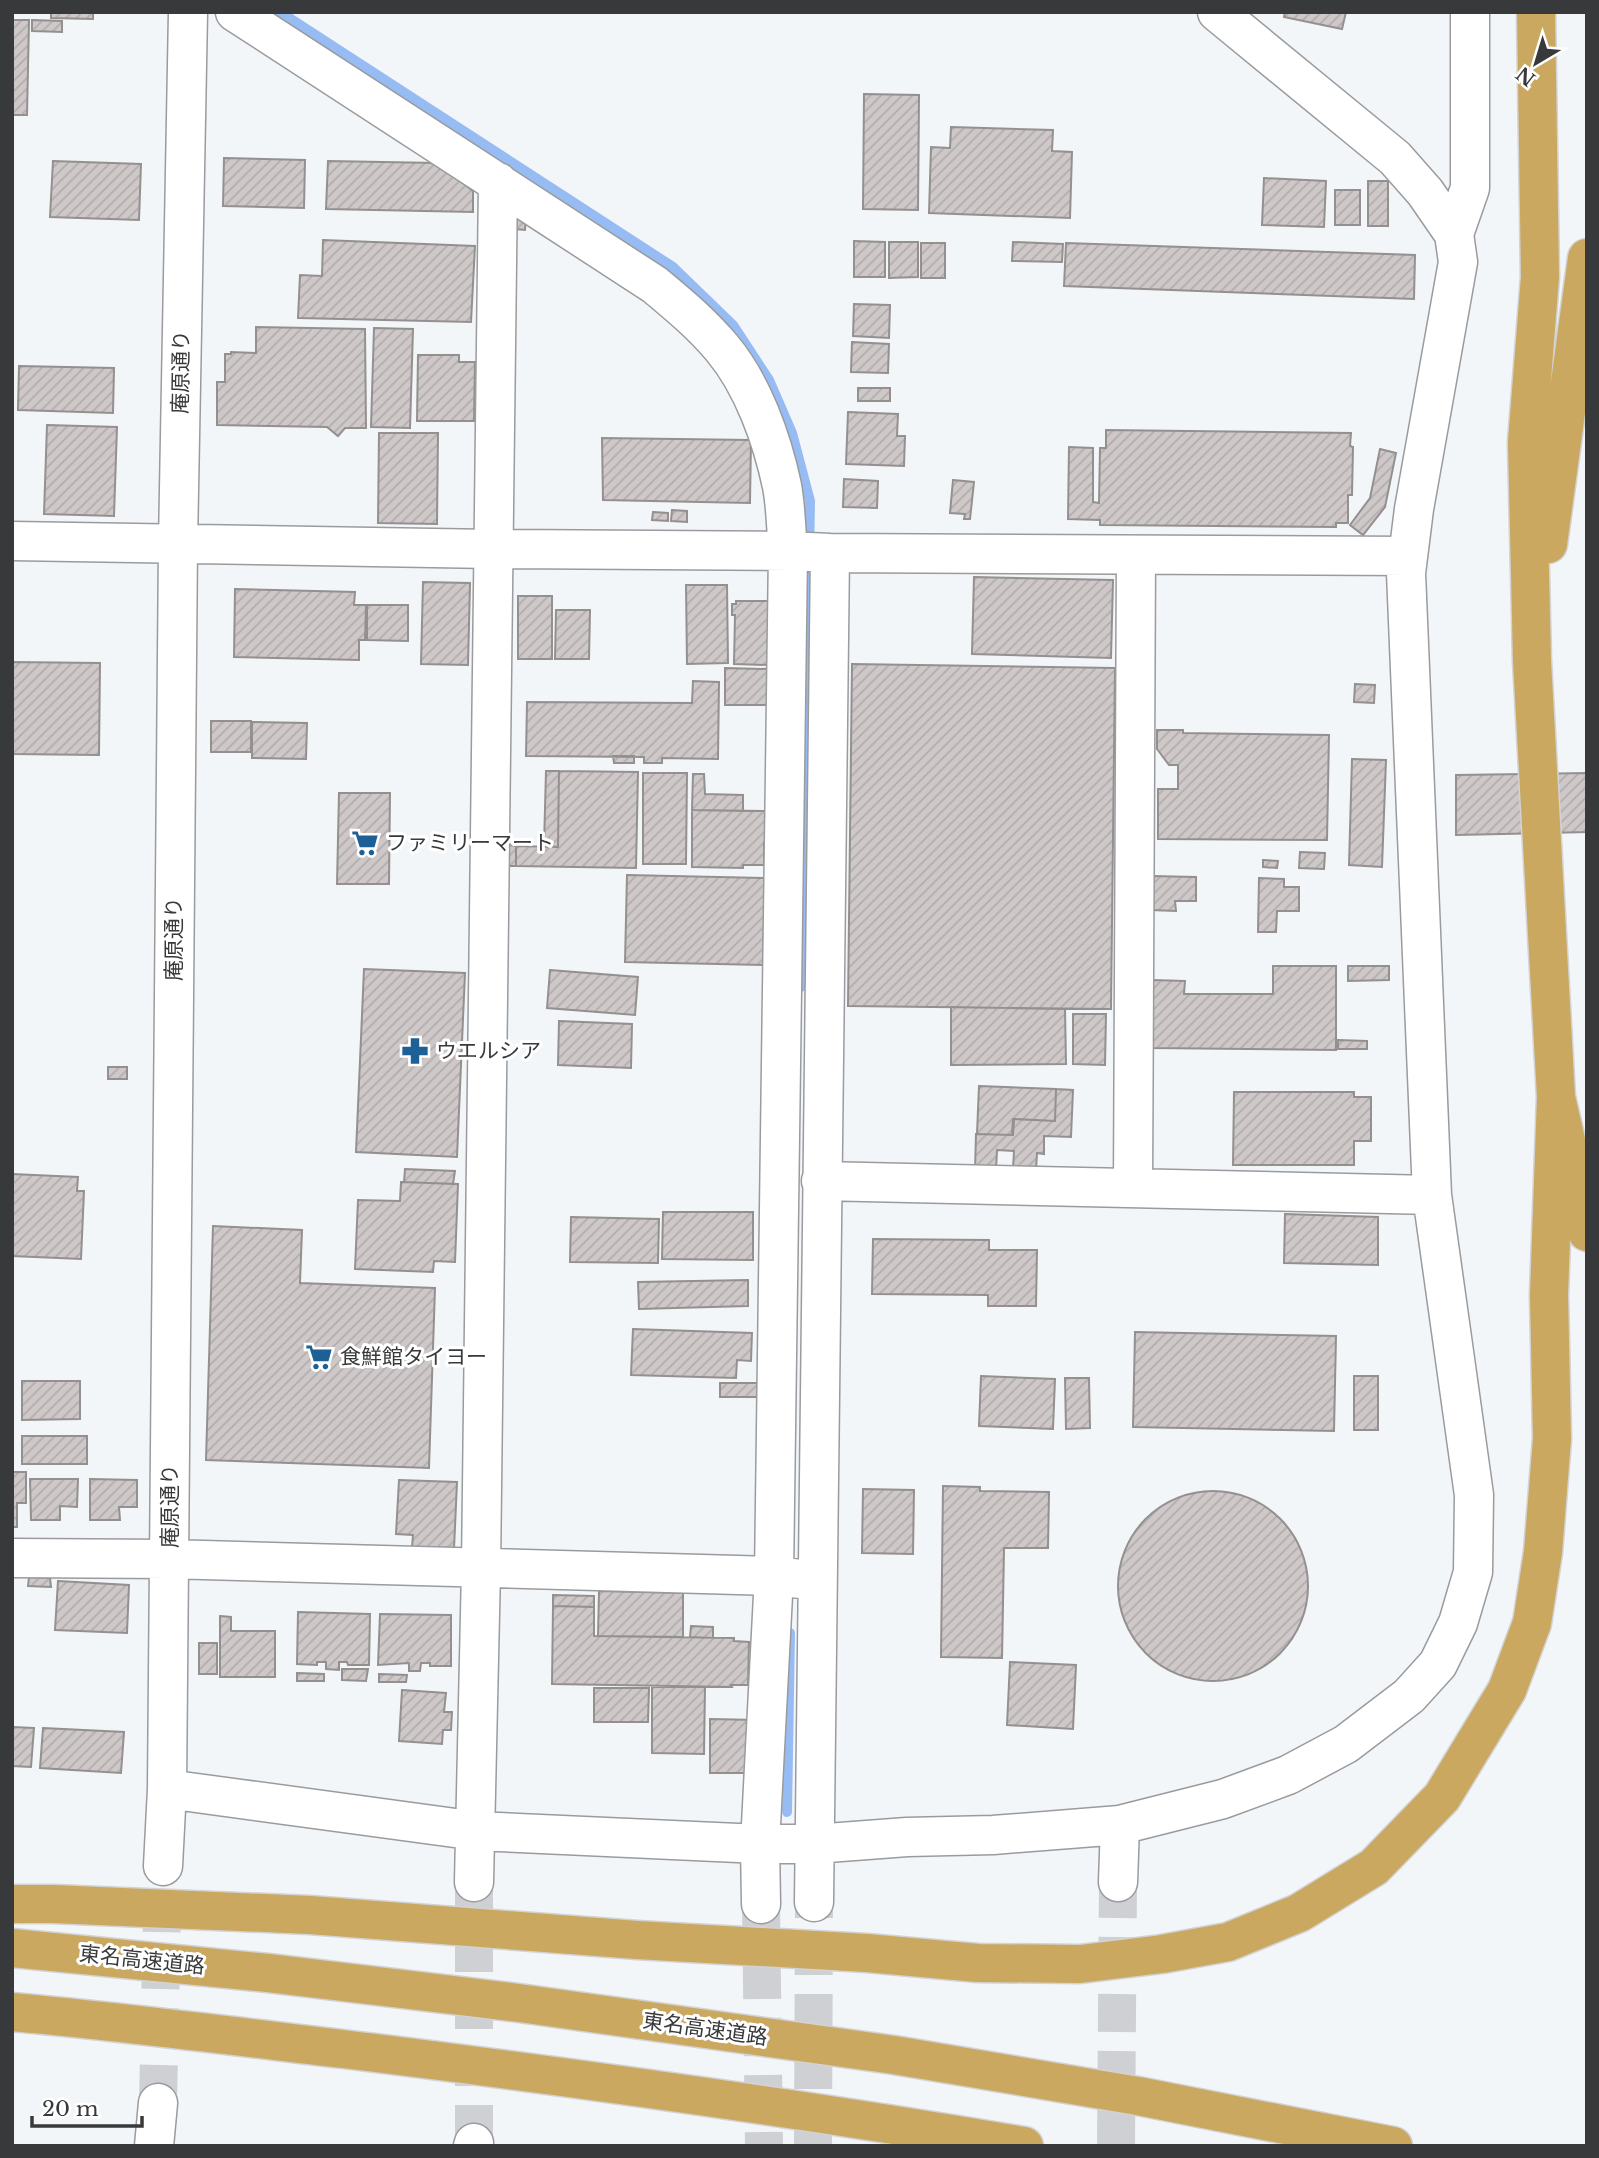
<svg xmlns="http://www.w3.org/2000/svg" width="1599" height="2158" font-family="'Libre Baskerville','Noto Sans JP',serif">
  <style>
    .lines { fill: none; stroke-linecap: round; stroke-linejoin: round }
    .stream { stroke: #97bbf3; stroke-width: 10 }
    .building { fill: url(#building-hatch); stroke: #94908f; stroke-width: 2 }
    .minor-tunnel { stroke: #ced0d3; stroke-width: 38; stroke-dasharray: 38 19; stroke-linecap: butt }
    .minor-casing { stroke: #999b9e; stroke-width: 41 }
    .highway-casing { stroke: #d3d3d4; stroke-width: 41 }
    .minor { stroke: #fff; stroke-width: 38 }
    .highway { stroke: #caa860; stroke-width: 38 }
    .labels { text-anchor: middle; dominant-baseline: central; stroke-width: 6; stroke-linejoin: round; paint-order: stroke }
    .street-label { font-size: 21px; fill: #38393a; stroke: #fff }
    .poi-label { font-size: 21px; fill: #38393a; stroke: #fff; text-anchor: start }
  </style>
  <defs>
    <pattern id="building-hatch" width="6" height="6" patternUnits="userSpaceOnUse" patternTransform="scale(1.75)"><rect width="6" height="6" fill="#cec9c8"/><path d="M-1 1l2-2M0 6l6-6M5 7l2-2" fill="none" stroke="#b2adad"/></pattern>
  </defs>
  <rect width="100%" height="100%" fill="#f3f6f9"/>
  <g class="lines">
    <path class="stream" d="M280 12 673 267 733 325 769 380 792 433 810 501 801 987
      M787 1812 790 1633"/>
  </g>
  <path class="building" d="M51 12H93V19L51 18Z
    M1285 12H1346L1342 29 1284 17Z
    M12 20H29L27 115H12Z
    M32 20 62 21V32L32 31Z
    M864 94 919 95 918 210 863 209Z
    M951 127 1053 130 1052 151 1072 152 1070 218 929 213 931 147 950 148Z
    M224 158 305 160 304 208 223 206Z
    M53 161 141 164 139 220 50 217Z
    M328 161 437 163 473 191V212L326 209Z
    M1264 178 1326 181 1324 227 1262 225Z
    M1368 181H1388V226H1368Z
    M1335 190H1360V225H1335Z
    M517 213 526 215 525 230 515 229Z
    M323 240 475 246 471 322 298 318 300 275 322 276Z
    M854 241 885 242V277H854Z
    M889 242H918V277L889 278Z
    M1013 242 1063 244 1062 262 1012 261Z
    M921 243H945V278H921Z
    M1066 243 1415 255 1414 299 1064 286Z
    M854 304 890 305 889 338 853 336Z
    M256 327 365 329 366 428H345L338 436 327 427 217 425V382H225V354H231V352L256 353Z
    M374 328 413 329 410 428 371 427Z
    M852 342 889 344 888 373 851 372Z
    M418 355H459V362H475L474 421H417Z
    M19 366 114 368 113 413 18 410Z
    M858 388H890V401H858Z
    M848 412 898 414 897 436H905L904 466 846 464Z
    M47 425 117 427 114 516 44 514Z
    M1106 430 1351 433 1350 446 1353 447 1352 495H1348V523H1336V527L1100 525V520L1068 519 1069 447 1093 448V502L1099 503 1100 448H1106Z
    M379 433H438L437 524 378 523Z
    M602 438 751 440 750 503 603 500Z
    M1380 449 1396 453 1385 507 1363 535 1350 525 1370 498Z
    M844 479 878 481 877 508 843 507Z
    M953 480 974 482 970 519H964L965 514 950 513Z
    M672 510 687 511V522L671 521Z
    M653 512 668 513V521L652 520Z
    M974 577 1113 580 1111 658 972 654Z
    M423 582 470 583 468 665 421 664Z
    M686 585H727L728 663 687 664Z
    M235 589 355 592 354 605H366L365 640H359V660L234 657Z
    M518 596H552V659H518Z
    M736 601H770L768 665 734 664 735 615H732V604H736Z
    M367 605H408V641L367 640Z
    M556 610H590L589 659H555Z
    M12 662 100 663 99 755 12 754Z
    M852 664 1115 668 1111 1009 848 1006Z
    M725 668 769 669 768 705H725Z
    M693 681 719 682 718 759 662 758V763H644V757L526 756 527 702 692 703Z
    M1355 684 1375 685 1374 703 1354 702Z
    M211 721H251V752H211Z
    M252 722 307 723 306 759 252 758Z
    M1157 730H1183V733L1329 735 1327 840 1158 839V789H1178V765H1169L1157 749Z
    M613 756H634V763H614Z
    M1352 759 1386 760 1382 867 1349 865Z
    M546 771H559L558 847 544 846Z
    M559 771 638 772 636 868 516 866V846L558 847Z
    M643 773H687L686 864H643Z
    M1587 773V832L1456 835V775Z
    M693 774H704L705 794 743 795V811L692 810Z
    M339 793H390L389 884H337Z
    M692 810 768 811 767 843H764V865H743V868L692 867Z
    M509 845 516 846V866H509Z
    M1300 852 1325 853 1324 869 1299 868Z
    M1263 860 1278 861 1277 868 1263 867Z
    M627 875 765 878 763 965 625 962Z
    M1151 876 1196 877V901H1175L1176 911 1150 910Z
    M1259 878 1284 879V887H1299V911H1277L1276 932H1258Z
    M1273 966H1336V1050L1152 1048 1153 980 1185 981 1184 994H1273Z
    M1348 966H1389V980L1348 981Z
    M364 969 465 973 457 1157 356 1152Z
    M550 970 638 977 635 1015 547 1008Z
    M951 1007 1065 1009 1066 1064 951 1065Z
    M1073 1014H1106L1105 1065 1073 1064Z
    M559 1021 632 1024 631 1068 558 1065Z
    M1338 1040 1367 1041V1049H1338Z
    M108 1067H127V1079H108Z
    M979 1086 1056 1089 1055 1121 1013 1119 1012 1135 977 1134Z
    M1056 1089 1073 1090 1071 1137 1044 1136V1154L1037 1153 1036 1171 1013 1169 1014 1151 997 1150 996 1171 975 1170 976 1134 1013 1135 1014 1119 1055 1121Z
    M1234 1092H1354V1097H1371V1141H1354V1165H1233Z
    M405 1169 455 1171 453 1184 404 1182Z
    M12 1174 78 1177 77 1191H84L81 1259 12 1256Z
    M401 1182 458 1184 455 1262 434 1261 433 1272 355 1269 358 1200 400 1201Z
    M663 1212H753V1260L662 1259Z
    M1285 1214 1378 1217V1265L1284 1263Z
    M571 1217 659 1219 658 1263 570 1262Z
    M213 1226 302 1230 300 1283 435 1288 429 1468 206 1460Z
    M873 1239 989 1240V1250H1037L1036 1306H988V1295L872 1294Z
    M748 1280V1306L639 1309 638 1282Z
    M633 1329 752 1333 751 1361 737 1360 736 1378 631 1375Z
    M1135 1332 1336 1336 1334 1431 1133 1427Z
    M981 1376 1055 1379 1053 1429 979 1426Z
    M1354 1376H1378V1430H1354Z
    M1065 1378H1089L1090 1428 1066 1429Z
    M22 1381H80V1419L22 1420Z
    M720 1383H758L757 1397H720Z
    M22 1436H87V1464H22Z
    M12 1472H26V1503H17V1527H12Z
    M30 1479H78L77 1507 60 1506V1520H31Z
    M90 1479 137 1480V1507H119L120 1520H90Z
    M399 1480 457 1482 454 1549 412 1547 413 1535 396 1534Z
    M943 1486 980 1487V1491L1049 1492 1048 1548H1004L1002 1658 941 1657Z
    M863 1489 914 1490 913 1554 862 1553Z
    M1118 1586a95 95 0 1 1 190 0a95 95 0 1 1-190 0Z
    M29 1577 50 1578 51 1587 28 1586Z
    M58 1581 129 1585 127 1633 55 1630Z
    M599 1591 683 1593V1637L598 1636Z
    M553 1595 594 1596V1607L553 1606Z
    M553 1606 594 1607V1636L734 1638V1641L749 1642 748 1685H731L732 1687 552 1684Z
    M298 1612 370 1614 369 1665H348L347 1662H339V1670L326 1669V1662H317V1665L297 1664Z
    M380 1614 451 1615V1666H430V1663H421L420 1671H409V1663L378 1665Z
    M220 1616 231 1617V1631H275V1677H220Z
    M691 1626 713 1627V1638L690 1637Z
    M199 1643H217V1674H199Z
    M1010 1662 1076 1665 1073 1729 1007 1725Z
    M342 1669H368L366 1681 342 1680Z
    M297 1673 324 1674V1681H297Z
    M379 1674 407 1675 406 1682H379Z
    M652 1687H705L704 1754 652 1753Z
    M594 1688H649L648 1722H594Z
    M402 1690 446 1693 444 1712H452L451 1730H443L442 1744 399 1741Z
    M710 1719 756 1720V1773H710Z
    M12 1727 34 1728 31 1767 12 1766Z
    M43 1728 124 1732 121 1773 40 1768Z"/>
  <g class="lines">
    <path class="minor-tunnel" d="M761 1904 764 2146
      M158 2103 163 1866
      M474 2143V1882
      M813 2146 814 1902
      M1116 2146 1118 1882"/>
    <defs>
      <path id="minor" d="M235 12 655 285C679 305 702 324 722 348 753 385 772 439 782 486 786 507 786 530 788 551L774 1576 760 1844 761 1904
        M1454 234 1470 188V12
        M12 541 492 549 788 551 830 553 1408 556
        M821 1181 1432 1195
        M1133 1188 1136 555
        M12 1558 169 1559 774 1576 801 1579
        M167 1789 477 1831 760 1844H814L907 1837 993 1835 1120 1825 1223 1799 1288 1775 1346 1744 1409 1696 1438 1664 1458 1623 1473 1572 1474 1495 1432 1195 1406 573 1414 509 1458 262 1454 234 1425 192 1395 158 1217 12
        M163 1866 167 1789 178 543 188 12
        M474 1882 481 1569 498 182
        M1118 1882 1120 1825
        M814 1902 830 553
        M154 2146 158 2103
        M473 2146 474 2143"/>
      <path id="highway" d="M1536 12 1540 277 1527 442 1532 661 1556 1097 1587 1232
        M1548 544 1587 258
        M12 1904H53L310 1915 637 1940 867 1953 978 1963 1080 1964 1162 1954 1228 1942 1299 1913 1374 1867 1442 1797 1507 1690 1532 1623 1543 1552 1552 1439 1549 1295 1556 1097
        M12 1948 268 1973 519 2003 894 2055 1138 2096 1393 2146
        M12 2012C123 2022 233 2036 343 2049 571 2077 798 2108 1024 2146"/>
    </defs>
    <use href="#minor" class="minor-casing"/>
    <use href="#highway" class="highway-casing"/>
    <use href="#minor" class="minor"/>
    <use href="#highway" class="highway"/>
  </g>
  <defs>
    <symbol id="supermarket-bare" viewBox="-9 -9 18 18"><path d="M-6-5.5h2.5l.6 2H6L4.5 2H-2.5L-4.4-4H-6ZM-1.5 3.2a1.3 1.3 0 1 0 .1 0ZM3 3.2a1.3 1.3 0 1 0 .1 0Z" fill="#1d6095" stroke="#fff" stroke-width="2.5" paint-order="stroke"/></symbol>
    <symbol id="pharmacy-bare" viewBox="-9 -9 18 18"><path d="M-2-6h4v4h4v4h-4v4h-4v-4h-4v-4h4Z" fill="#1d6095" stroke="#fff" stroke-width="2.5" paint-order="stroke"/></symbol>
  </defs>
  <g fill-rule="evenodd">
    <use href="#supermarket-bare" x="346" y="824" width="38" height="38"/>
    <use href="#pharmacy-bare" x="396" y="1032" width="38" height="38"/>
    <use href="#supermarket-bare" x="300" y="1338" width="38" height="38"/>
  </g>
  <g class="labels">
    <g class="street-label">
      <text transform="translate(181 372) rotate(-89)">庵原通り</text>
      <text transform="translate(174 939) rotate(-90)">庵原通り</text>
      <text transform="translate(170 1506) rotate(-90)">庵原通り</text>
      <text transform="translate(142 1960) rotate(6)">東名高速道路</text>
      <text transform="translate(705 2029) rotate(8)">東名高速道路</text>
    </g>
    <g class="poi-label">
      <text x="386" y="843">ファミリーマート</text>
      <text x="436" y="1051">ウエルシア</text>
      <text x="340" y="1357">食鮮館タイヨー</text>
    </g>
  </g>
  <rect width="1599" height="2158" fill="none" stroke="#38393a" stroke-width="28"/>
  <g transform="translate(1536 63) rotate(218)" stroke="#ffffff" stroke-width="5" paint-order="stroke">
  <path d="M0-5L12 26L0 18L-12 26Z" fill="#38393a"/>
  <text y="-10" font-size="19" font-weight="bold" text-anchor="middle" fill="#38393a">N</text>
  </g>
  <path d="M32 2116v10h110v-10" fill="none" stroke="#38393a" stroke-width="3.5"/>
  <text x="42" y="2116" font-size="21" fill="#38393a" stroke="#ffffff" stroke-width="5" paint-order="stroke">20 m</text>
</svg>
